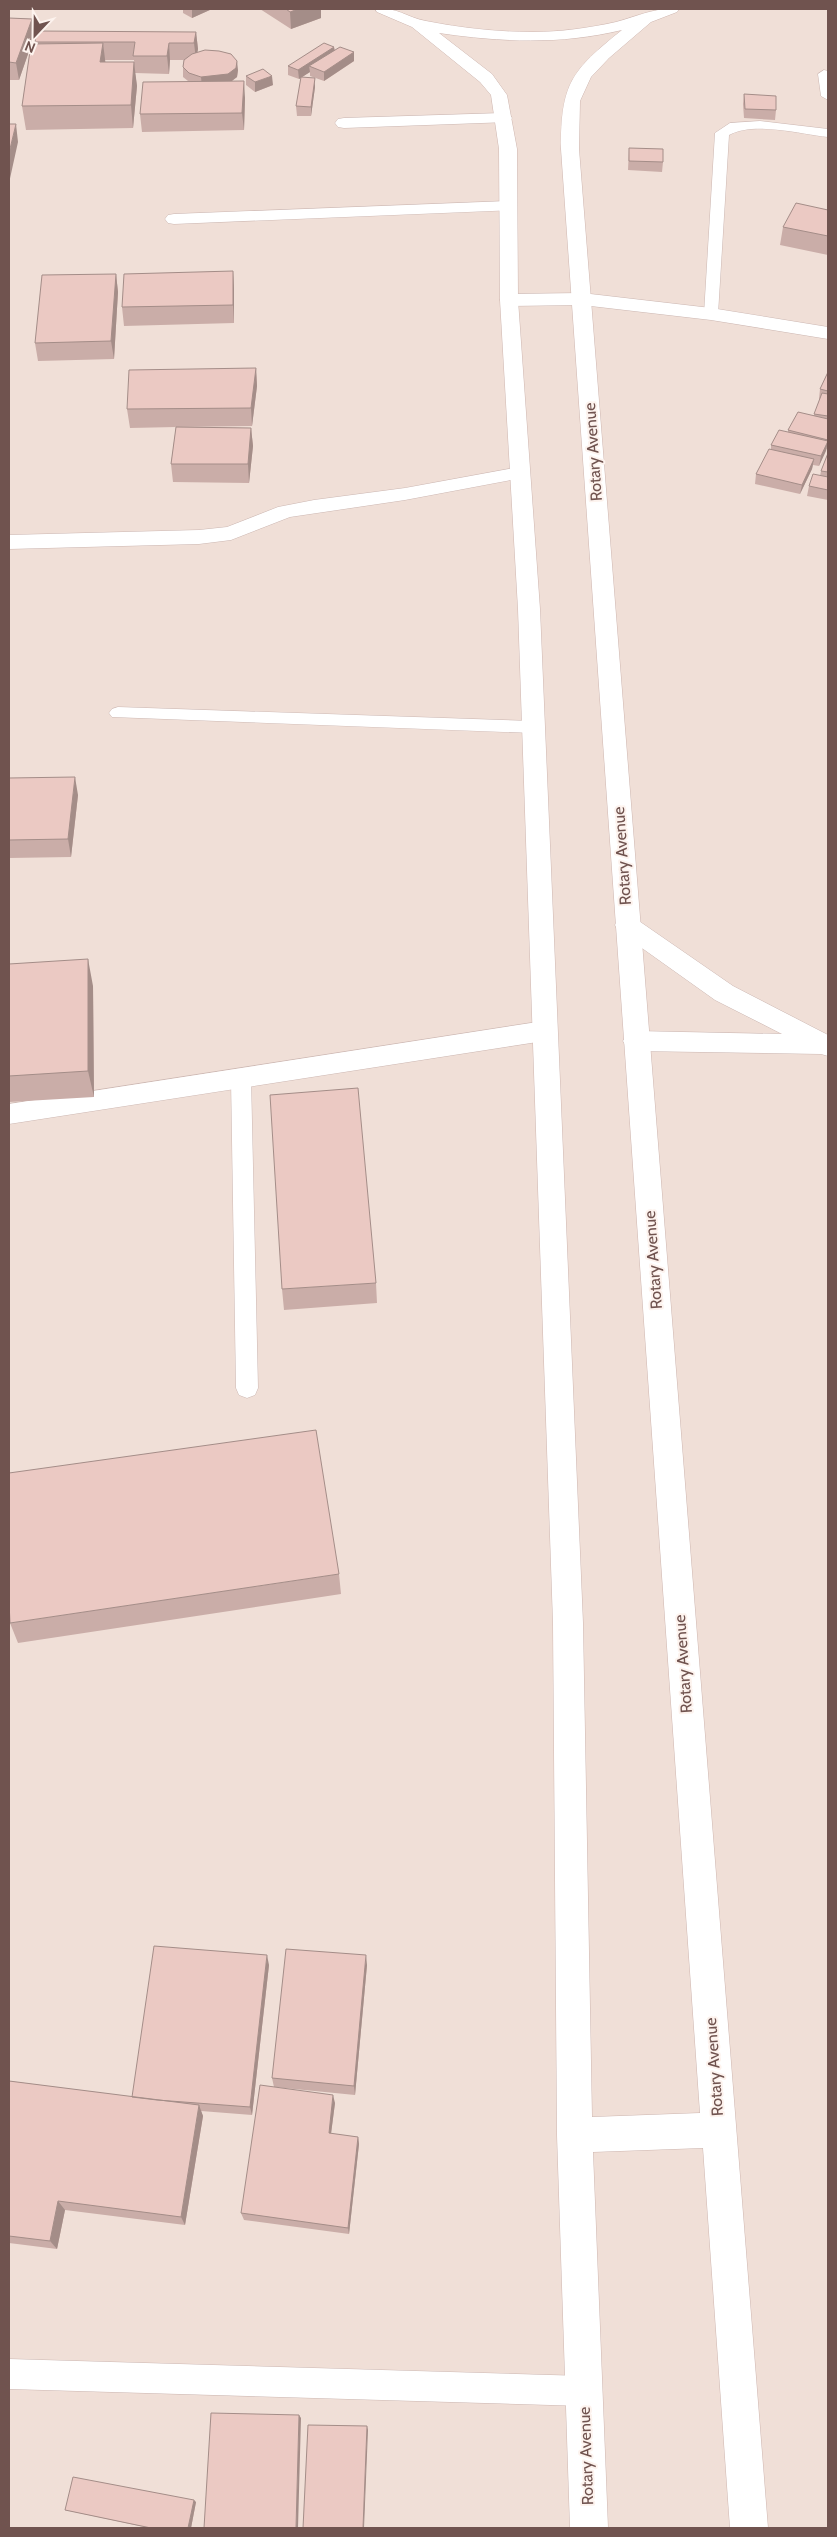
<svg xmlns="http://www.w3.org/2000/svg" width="837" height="2537" font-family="Cabin,sans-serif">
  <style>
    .residential { fill: #f0dfd7 }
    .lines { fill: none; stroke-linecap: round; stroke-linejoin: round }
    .lane-casing { stroke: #ccb7b2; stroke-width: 1 }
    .street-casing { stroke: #ccb7b2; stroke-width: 1 }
    .secondary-casing { stroke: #ceb6b0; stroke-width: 1 }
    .lane { fill: #fff; fill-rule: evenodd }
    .street { fill: #fff; fill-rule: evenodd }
    .secondary { fill: #fff; fill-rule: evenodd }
    .wall { fill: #caada8; fill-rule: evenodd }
    .shaded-wall { fill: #a48d88 }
    .building { fill: #ebc9c3; stroke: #a48d88 }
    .labels { text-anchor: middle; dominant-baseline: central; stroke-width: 4; stroke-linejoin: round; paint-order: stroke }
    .street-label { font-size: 16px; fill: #70534f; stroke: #fdf3ee }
  </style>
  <rect width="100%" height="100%" fill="#faeee8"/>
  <path class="residential" d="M9 9H828V2528H9Z"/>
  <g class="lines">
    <defs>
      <path id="lane" d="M824 70 828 71V100L821 96 818 74Z
        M760 121 828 129V137C800 134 754 121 729 135L718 314 711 318 706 317 704 314 715 133 730 123Z
        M118 707 533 721 539 723 542 727 539 731 533 733 112 717 109 713 112 709Z
        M241 1070 248 1073 251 1078 258 1388 255 1395 247 1398 239 1395 236 1388 231 1078 234 1073Z
        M9 2359 584 2376 594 2381 599 2391 594 2401 584 2406 9 2389Z"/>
      <path id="street" d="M503 113 509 114 512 118 509 122 344 128 338 127 335 123 338 119 344 118Z
        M508 201 514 202 517 206 514 210 174 224 168 223 165 219 168 215 174 214Z
        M582 293 711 308 828 327V339L711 320 582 305 509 306 502 304 500 300 502 296 509 294Z
        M520 467 527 469 530 473 527 477 405 500 290 517 231 540 199 544 9 549V535L199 530 227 527 278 507 314 500 405 488Z
        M627 916 636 919 733 986 828 1035V1056L821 1054 636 1051 627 1048 623 1041 627 1034 636 1031 782 1034 715 1000 618 931 615 925 618 919Z
        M544 1021 553 1024 557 1031 553 1038 544 1041 9 1124V1104Z"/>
      <path id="secondary" d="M375 9C399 7 405 17 426 21 461 28 497 32 533 32 560 32 589 28 616 22 638 16 656 7 679 9L677 12 651 22 609 58 591 77 580 101 579 149 768 2528H730L703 2148 593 2152 608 2528H570L557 2135 553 1623 518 609 500 300 499 149 491 95 480 82 412 27 377 12ZM622 30C571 71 561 83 561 149L700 2113 592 2117 583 1623 540 609 518 300 517 149 507 95 492 74 439 33C501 42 560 45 622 30Z"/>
    </defs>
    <use href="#lane" class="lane-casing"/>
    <use href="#street" class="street-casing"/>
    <use href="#secondary" class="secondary-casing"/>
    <use href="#lane" class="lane"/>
    <use href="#street" class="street"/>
    <use href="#secondary" class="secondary"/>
  </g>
  <path class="wall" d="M183 9H212L192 18 183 13Z
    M260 9H321V18L291 29Z
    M9 18 32 19 34 37 32 44H35V42L196 32 198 49 197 53 238 70 237 77 232 81 245 98 244 130 142 132 140 114 188 81 183 77V67L184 60H170L169 74 135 73 137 86 133 128 26 130 22 106 31 45 19 80H9ZM105 60H134V62H105Z
    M334 47 335 50 354 52V61L324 81 310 76V72L302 77 315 87 311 116H297L296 106 301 78 299 79 288 75V66Z
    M246 76 273 85 255 92 246 85Z
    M744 94 776 110 775 120 744 118 743 104Z
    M629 148 663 162 662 172 628 170Z
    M828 210V255L780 245 783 227Z
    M233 271 234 289V323L124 326 122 307Z
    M116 274 118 292 114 359 38 361 35 343Z
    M256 368 257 386 252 426 176 427 251 428 253 446 249 483 173 482 171 464 176 427 130 428 127 409Z
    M828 372V450L826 449 819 466 813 465 812 469 800 494 755 484 756 474 771 449V445L788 432V430L814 415 820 400 819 399 820 389Z
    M828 453V500L807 496 809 486 820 476 821 471Z
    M9 778 78 795 71 857 9 858Z
    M9 964 93 986 94 1097 9 1102Z
    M376 1283 377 1303 284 1310 282 1289Z
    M339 1574 341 1594 18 1643 10 1623Z
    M269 1965 252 2115 201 2111 203 2116 185 2225 65 2210 57 2249 9 2243V2081L132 2097Z
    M367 1965 355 2095 274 2087 272 2078Z
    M335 2103 331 2134 358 2137 359 2144 349 2234 244 2220 241 2213Z
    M196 2502 191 2528H149L65 2510Z"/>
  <path class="shaded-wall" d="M192 9H212L192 18Z
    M298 9H321V18L291 29 290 12Z
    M32 19 34 37 19 80 16 63Z
    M196 32 198 49 196 60 194 43Z
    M103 43 106 67 100 62Z
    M169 43 170 60 169 74 167 56Z
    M334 47 335 57 309 66 310 72 299 79 298 70Z
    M354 52V61L324 81V72Z
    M237 61 238 70 237 77 229 83 202 87 201 77Z
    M134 62 137 86 133 128 131 105Z
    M272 76 273 85 255 92V82Z
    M315 78V87L311 116V107Z
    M244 81 245 98 244 130 242 113Z
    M16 124 18 142 9 183V153Z
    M233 271 234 289V323L233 305Z
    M116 274 118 292 114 359 111 341Z
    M256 368 257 386 252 426 251 408Z
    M251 428 253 446 249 483 248 464Z
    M828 441 826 451 819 466 821 456Z
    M814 459 812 469 800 494 802 485Z
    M75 777 78 795 71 857 68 839Z
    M88 959 93 986 94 1097 88 1071Z
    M267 1955 269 1965 252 2115 250 2107Z
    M366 1955 367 1965 355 2095 354 2086Z
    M333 2095 335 2103 330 2141 329 2133Z
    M199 2105 203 2116 185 2225 181 2217Z
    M358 2137 359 2144 349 2234 348 2228Z
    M58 2201 65 2210 57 2249 50 2241Z
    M299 2415 301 2418 298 2528H296Z
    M367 2426 368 2430 364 2528H363Z
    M194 2500 196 2502 191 2528H188Z"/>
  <path class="building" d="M286 9H298L290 12Z
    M9 18 32 19 16 63 9 62Z
    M37 31 196 32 194 43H169L167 56H133L135 42H35Z
    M103 43 100 62H134L131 105 22 106 31 44Z
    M324 43 334 47 298 70 288 66Z
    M340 47 354 52 324 72 309 66Z
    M205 50 219 51 231 54 237 61 236 68 228 74 201 77 189 73 183 67 184 60 192 54Z
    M263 69 272 76 255 82 246 76Z
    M301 77 315 78 311 107 296 106Z
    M244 81 242 113 140 114 143 82Z
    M744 94 776 96V110L745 109Z
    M9 124H16L9 153Z
    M629 148 663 149V162L629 161Z
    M796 203 828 210V236L783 227Z
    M233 271V305L122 307 124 274Z
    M116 274 111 341 35 343 42 275Z
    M256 368 251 408 127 409 129 370Z
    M828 372V391L820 389Z
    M822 393 828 394V416L814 414Z
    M798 412 828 419V440L788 430Z
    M176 427 251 428 248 464H171Z
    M779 430 828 441 821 456 771 445Z
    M769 449 814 459 802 485 756 474Z
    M828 453V472L821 471Z
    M813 474 828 477V490L809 486Z
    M75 777 68 839 9 840V778Z
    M88 959V1071L9 1076V964Z
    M358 1088 376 1283 282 1289 270 1095Z
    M316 1430 339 1574 10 1623 9 1602V1473Z
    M154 1946 267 1955 250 2107 157 2100 132 2097Z
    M286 1949 366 1955 354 2086 272 2078Z
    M9 2081 199 2105 181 2217 58 2201 50 2241 9 2236Z
    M260 2085 333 2095 329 2133 358 2137 348 2228 241 2213Z
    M211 2413 299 2415 296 2528H204Z
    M308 2425 367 2426 363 2528H303Z
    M73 2477 194 2500 188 2528H151L65 2510Z"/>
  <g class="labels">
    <g class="street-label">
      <text transform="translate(593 452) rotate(-94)">Rotary Avenue</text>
      <text transform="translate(622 856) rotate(-94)">Rotary Avenue</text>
      <text transform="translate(653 1260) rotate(-94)">Rotary Avenue</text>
      <text transform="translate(683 1664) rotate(-94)">Rotary Avenue</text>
      <text transform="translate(714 2067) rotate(-94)">Rotary Avenue</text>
      <text transform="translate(586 2456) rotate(-92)">Rotary Avenue</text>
    </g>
  </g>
  <rect width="837" height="2537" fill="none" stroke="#70534f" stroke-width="20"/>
  <g transform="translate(35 35) rotate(202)" stroke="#fdf3ee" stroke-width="4" paint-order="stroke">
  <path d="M0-4L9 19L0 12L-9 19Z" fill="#70534f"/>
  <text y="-8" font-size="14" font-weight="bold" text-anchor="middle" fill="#70534f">N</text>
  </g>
</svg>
